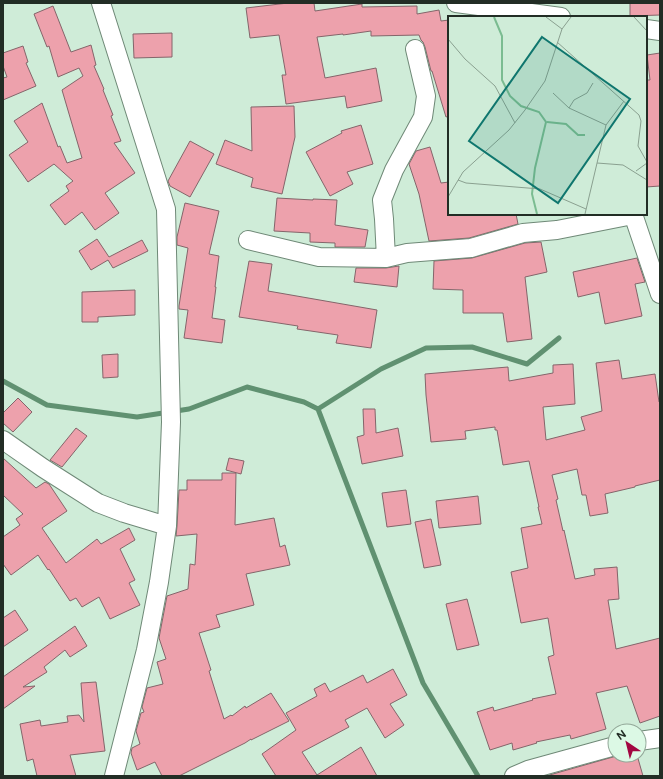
<svg xmlns="http://www.w3.org/2000/svg" width="663" height="779" font-family="Figtree,sans-serif">
  <style>
    .lines { fill: none; stroke-linecap: round; stroke-linejoin: round }
    .stream { stroke: #609171; stroke-width: 5 }
    .building { fill: #eda1ac; stroke: #84656a }
    .minor-casing { stroke: #6f8977; stroke-width: 20 }
    .minor { stroke: #fff; stroke-width: 18 }
    .inset-river { fill: none; stroke: #7bbc91; stroke-width: 2 }
    .inset-road { fill: none; stroke: #8aa090; stroke-width: 1 }
    .view { fill: #0f766e; fill-opacity: 0.15; stroke: #0f766e; stroke-width: 2 }
    .inset-edge { fill: none; stroke: #222d25; stroke-width: 2 }
  </style>
  <rect width="100%" height="100%" fill="#cfecd8"/>
  <g class="lines">
    <path class="stream" d="M3 381 47 405 137 417 189 409 247 387 304 402 318 409 423 683 478 776
      M318 409 381 369 426 348 472 347 527 364 559 338"/>
  </g>
  <path class="building" d="M288 3H314L315 11 362 4V7L417 6V14L439 10 441 21 449 20V116L446 117 432 71H431L425 47 423 42 421 40 419 35 371 36V31L343 35V34L317 37 325 78 376 68 382 101 347 108 345 96 286 104 282 75H286L279 35 250 38 246 8Z
    M630 3H660V15L630 16Z
    M53 6 71 52 91 45 96 65 94 66 104 89 103 90 113 115 111 116 121 141 114 143 135 173 105 193 119 213 95 230 82 212 65 225 50 205 69 191 66 186 73 181 54 164 28 182 9 155 28 142 14 121 42 103 58 147 60 146 67 163 82 158 62 90 83 76 79 68 58 77 49 46 47 47 34 14Z
    M172 33V57L134 58 133 34Z
    M23 46 28 62 26 63 36 86 3 100V78L7 77 3 66V53Z
    M660 53V186L646 187V80H650L647 55Z
    M294 106 295 137 282 194 251 187 253 178 216 164 225 140 252 151 251 107Z
    M361 125 373 164 347 172 353 184 330 196 306 152 342 133 341 131Z
    M190 141 214 154 190 197 170 186 168 181Z
    M430 147 441 183 449 182V214H516L518 224 469 238 429 241 419 194 409 164 416 151Z
    M277 198 313 200V199L337 200 335 225 368 230 365 247H335V243L310 242V233L274 231Z
    M185 203 219 211 209 254 219 256 215 287H216L212 318 225 320 222 343 184 338 188 310 179 309V306L188 248 177 245V237Z
    M97 239 109 257 142 240 148 251 113 268 108 260 91 270 79 251Z
    M541 242 547 272 525 277 532 339 507 342 503 313H463V290L433 289 434 261 472 258 525 243Z
    M637 258 645 282 635 284 642 316 605 324 599 292 578 297 573 272Z
    M249 261 272 264 268 291 377 310 371 348 336 343 338 335 297 329 298 326 239 317Z
    M399 266 397 287 354 282 356 268H386Z
    M135 290V315L98 317V322H82V292Z
    M118 354V377L103 378 102 355Z
    M619 360 622 379 655 374 659 402H660V480L635 486V487L605 494 608 513 590 516 586 495H582L577 469 552 475 558 499 556 500 563 531 564 530 575 579 595 575 594 569 617 567 619 599 608 600 616 649 660 638V716L640 723 627 686 596 693 606 729 571 739 570 735 536 742 537 743 513 750 512 743 490 750 477 712 493 707 494 711 533 700 532 699 556 694 548 657 554 655 548 618 521 623 511 572 528 568 521 528 542 524 538 507H539L529 461 503 465 497 430H495V427L465 431 466 439 431 442 426 395 425 374 508 367 509 381 553 373V365L573 364 575 404 543 407 546 440 585 430 581 417 602 411 596 363Z
    M18 398 32 412 13 432 3 423V413Z
    M363 409H375L376 433 398 428 403 456 362 464 357 437 364 435Z
    M76 428 87 436 62 467 50 460Z
    M3 458 36 488 45 482 49 484 67 511 42 528 66 563 97 539 101 544 129 528 135 540 120 549 135 580 129 583 140 605 110 619 99 597 82 607 76 598 70 601 49 569 48 570 38 555 11 575 3 564V537L20 525 16 519 23 514 3 495Z
    M229 458 244 461 241 474 226 470Z
    M222 473H236L235 525 274 518 280 547 285 545 290 565 246 574 254 605 216 615 220 627 199 633 211 670 209 671 224 719 231 715 232 716 245 706 246 708 271 693 289 721 251 740V739L245 743 179 776H162L155 762 137 770 131 753 132 748 140 744 136 731 141 713 144 712 142 707 147 688 163 684 157 662 166 659 159 638 167 596 188 589 190 564 195 565 197 534 176 536 177 526 179 490H187V480H222Z
    M406 490 411 524 387 527 382 493Z
    M478 496 481 524 439 528 436 501Z
    M431 519 441 565 424 568 415 522Z
    M467 599 479 645 457 650 446 604Z
    M15 610 28 630 3 647V618Z
    M75 626 87 646 70 657 65 650 44 667 47 672 23 687 35 686 3 709V677Z
    M393 669 407 695 390 704 404 725 385 738 367 708 345 720 349 727 302 752 317 775 361 747 377 776H276L262 754 296 730 286 713 317 696 314 689 325 683 330 692 363 675 367 683Z
    M96 682 105 751 70 755 76 776H37L33 759 27 761 20 724 40 720 41 726 68 722 67 716 79 715 84 722 81 683Z
    M620 755H637L643 776H546Z"/>
  <g class="lines">
    <defs>
      <path id="minor" d="M101 3 166 209 171 422 167 526 159 582 146 650 114 776
        M456 3 561 17
        M646 29 660 31
        M633 214 660 294
        M248 240 319 257 386 258 407 253 471 248 523 233 557 230 633 215
        M386 258 384 219 382 200 394 170 423 117 426 96 415 49
        M3 440 43 468 98 503 124 513 167 526
        M639 741 660 738
        M514 776 528 770 615 746"/>
    </defs>
    <use href="#minor" class="minor-casing"/>
    <use href="#minor" class="minor"/>
  </g>
  <g transform="translate(448 16)">
    <rect width="199" height="199" fill="#cfecd8"/>
    <path class="inset-river" d="M46 1 54 20V64L62 80 73 90 91 96 98 106 87 152 84 178 89 198M99 106 118 108 130 119H137"/>
    <path class="inset-road" d="M98 1 114 13M186 1 199 15M0 23 17 43 47 70 67 107M109 26 191 99 193 105 190 130 199 146M105 77 121 92 158 109M121 92 126 84 139 77 145 67M149 147 175 149 199 164M188 155 199 147M10 164 18 167 92 173 138 193M0 181 15 156 61 114 77 94 97 65 114 13 123 1M137 198 158 109 176 85"/>
    <path class="view" d="M94 21 182 83 110 187 21 125Z"/>
    <rect width="199" height="199" class="inset-edge"/>
  </g>
  <rect width="663" height="779" fill="none" stroke="#222d25" stroke-width="8"/>
  <g transform="translate(627 743) rotate(325)"><circle r="19" fill="#dcf9e5" stroke="#92a798"/>
  <path d="M0-3L7 15L0 10L-7 15Z" fill="#a30741"/>
  <text y="-6" font-size="11" font-weight="bold" text-anchor="middle" fill="#222d25">N</text>
  </g>
</svg>
